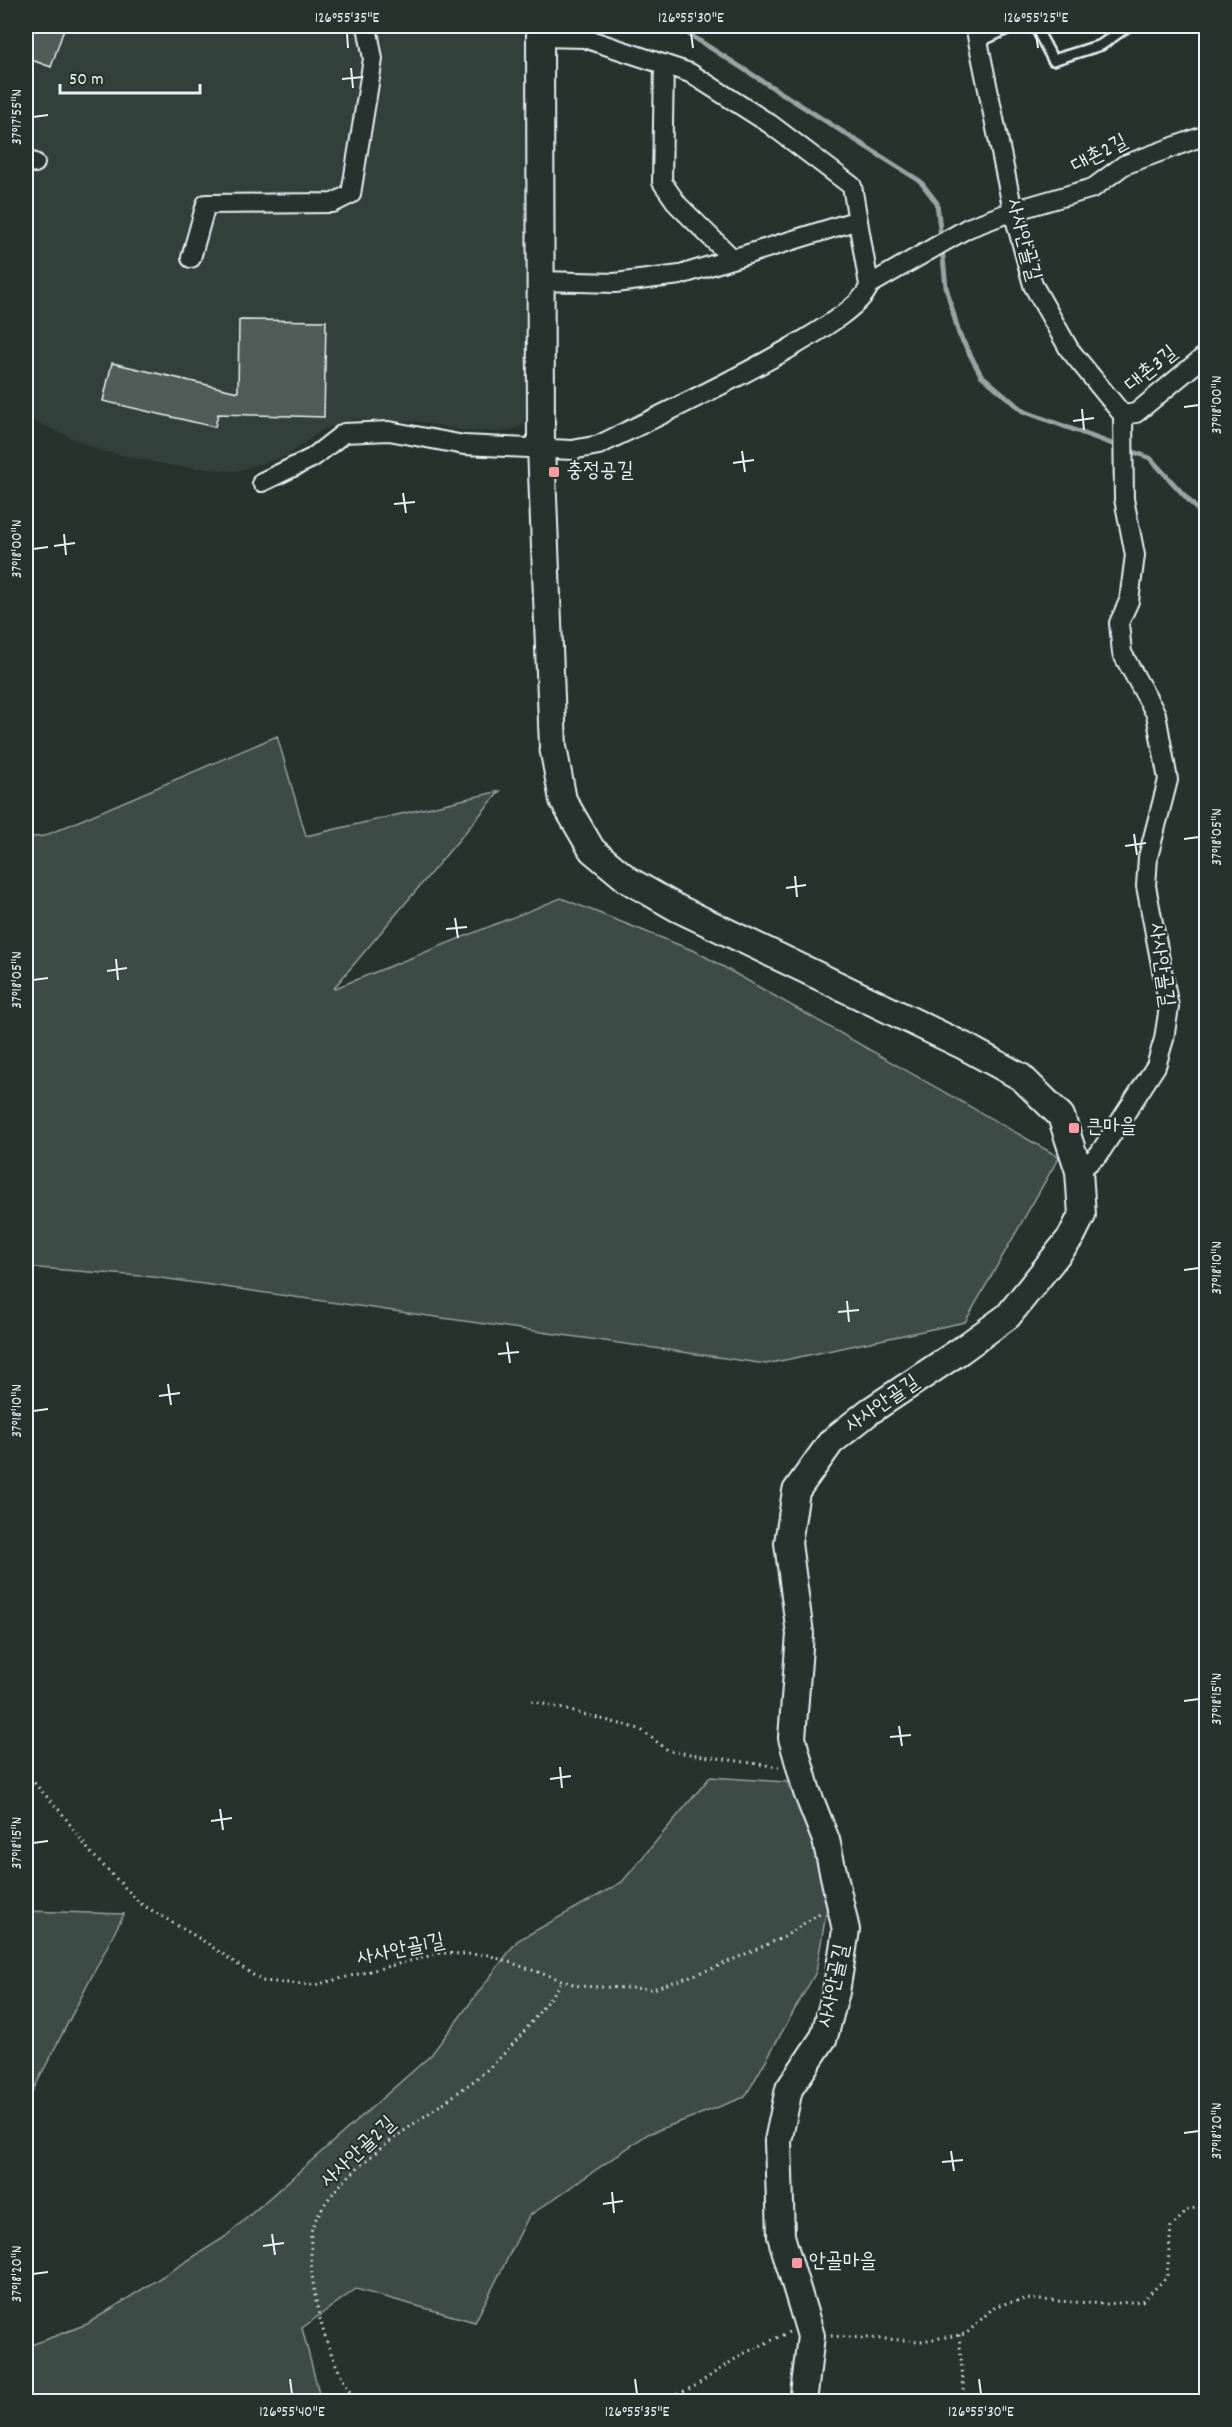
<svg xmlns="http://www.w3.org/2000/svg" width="1232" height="2427" font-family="Dekko,'Poor Story',sans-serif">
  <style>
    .built { fill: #333f3a }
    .green { fill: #3e4b47; stroke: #939ea0; stroke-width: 1.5 }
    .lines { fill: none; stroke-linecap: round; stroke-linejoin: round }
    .stream { stroke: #98a3a5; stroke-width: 5 }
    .building { fill: #505c59; stroke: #e8f1f8; stroke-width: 1.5 }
    .lane-casing { stroke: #e8f1f8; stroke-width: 14 }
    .street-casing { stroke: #e8f1f8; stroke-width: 22 }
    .secondary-casing { stroke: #e8f1f8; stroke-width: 30 }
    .path { stroke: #e8f1f8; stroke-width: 3; stroke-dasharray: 1.5 4.5; stroke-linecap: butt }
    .lane { stroke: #26332d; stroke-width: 9 }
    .street { stroke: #26332d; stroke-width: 18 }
    .secondary { stroke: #26332d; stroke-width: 26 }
    .ticks { fill: none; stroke: #e8f1f8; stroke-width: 2 }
    .poi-dot { fill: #ff9aa2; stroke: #26332d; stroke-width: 2 }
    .labels { text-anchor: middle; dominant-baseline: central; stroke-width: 4.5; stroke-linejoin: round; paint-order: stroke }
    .street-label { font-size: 21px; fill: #e8f1f8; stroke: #26332d }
    .poi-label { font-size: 21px; fill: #e8f1f8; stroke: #26332d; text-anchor: start }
    .neatline { fill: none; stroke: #e8f1f8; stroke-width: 2 }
    .ticks-label { font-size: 15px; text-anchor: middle; fill: #e8f1f8 }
  </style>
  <rect width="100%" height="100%" fill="#26332d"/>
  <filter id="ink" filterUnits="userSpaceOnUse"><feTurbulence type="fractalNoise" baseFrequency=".0167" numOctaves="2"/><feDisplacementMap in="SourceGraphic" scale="12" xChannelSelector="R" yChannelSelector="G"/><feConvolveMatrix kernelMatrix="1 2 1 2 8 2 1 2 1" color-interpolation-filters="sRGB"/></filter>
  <g filter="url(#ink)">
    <path class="built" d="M26 26H527L525 425 503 432 466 431 420 422 354 419 322 430 287 456 235 471 173 466 102 451 29 419 26 413Z"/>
    <path class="green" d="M277 736 306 836 500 791 333 989 561 898 697 952 1059 1157 965 1322 766 1364 154 1277 26 1267V838L44 836Z
      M710 1777 787 1782 832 1878 816 1972 745 2097 648 2134 529 2216 475 2322 356 2289 302 2328 321 2401 26 2402V2347L87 2324 225 2237 431 2055 517 1941 622 1882Z
      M26 1911 124 1914 26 2104Z"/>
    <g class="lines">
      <path class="stream" d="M676 26 920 181 937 203 941 238
        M942 248 946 287 959 334 981 375 1023 411 1150 458 1206 519"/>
    </g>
    <path class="building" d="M26 26H65L51 67 26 58Z
      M239 320 326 321 324 417 218 414 215 427 103 401 112 363 238 392Z"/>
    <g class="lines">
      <defs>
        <path id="lane" d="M1035 26 1053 60 1101 45 1128 26
          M979 42 1014 26"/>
        <path id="street" d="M975 26 1013 211 1033 285 1069 349 1123 415 1124 499 1135 555 1129 601 1119 623 1122 653 1156 714 1168 780 1148 857 1146 886 1169 1007 1164 1039 1156 1066 1099 1154 1079 1171
          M664 64 662 182 678 205 732 258
          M26 160 35 163
          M191 258 206 204 333 203 351 194 373 59 367 26
          M541 281 615 283 680 275 858 220
          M869 285 968 228 1013 211 1093 188 1124 165 1206 135
          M1123 415 1136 413 1206 355
          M262 482 312 458 344 433 389 431 464 445 572 450 599 445C642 423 862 324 869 285L852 186 770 124 690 73 584 38 541 37"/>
        <path id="secondary" d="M540 26 541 447 553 747 563 800 592 850 628 880 677 908 964 1046 1021 1077 1061 1116 1079 1171 1082 1215 1071 1237 1008 1316 960 1351 870 1411 831 1442 796 1491 788 1543 800 1634 792 1738 807 1792 826 1840 846 1930 836 1992 824 2037 789 2089 778 2141 781 2236 811 2336 803 2402"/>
      </defs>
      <use href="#lane" class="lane-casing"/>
      <use href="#street" class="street-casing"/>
      <use href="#secondary" class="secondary-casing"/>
      <path class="path" d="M532 1701 640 1729 669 1751 779 1767
        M26 1774 61 1812 90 1852 141 1904 202 1940 262 1981 315 1985 441 1953 488 1955 579 1986 653 1989 714 1968 784 1937 821 1912
        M959 2335 965 2402
        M831 2336 921 2341 966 2334 995 2306 1025 2299 1106 2304 1142 2301 1167 2277 1171 2227 1188 2210 1206 2205
        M356 2402C328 2358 311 2303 311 2251 311 2244 310 2234 312 2228 333 2170 428 2117 476 2079 510 2052 538 2016 562 1980
        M649 2402 671 2397 695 2386 741 2355 789 2332"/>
      <use href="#lane" class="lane"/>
      <use href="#street" class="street"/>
      <use href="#secondary" class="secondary"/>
    </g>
  </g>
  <path class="ticks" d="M347 33 348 48M691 33 693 48M1036 33 1038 48M351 68 353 88M342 79 363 77M33 117 48 115M1184 407 1199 405M1082 409 1084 430M1073 421 1094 418M742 451 745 472M733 463 754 460M403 493 406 513M394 504 415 502M64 534 66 555M54 546 75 543M33 549 48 547M1134 834 1137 855M1184 839 1199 837M1125 846 1146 843M795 876 797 897M786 888 806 885M455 918 458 938M446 929 467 927M116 959 118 980M107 971 127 968M33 980 48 978M1184 1270 1199 1268M847 1301 849 1322M838 1312 859 1310M507 1342 510 1363M498 1354 519 1352M168 1384 171 1405M159 1396 180 1393M33 1411 48 1409M1184 1701 1199 1699M899 1726 902 1746M890 1737 911 1735M560 1767 562 1788M550 1779 571 1776M220 1809 223 1830M211 1821 232 1818M33 1843 48 1841M1184 2133 1199 2131M951 2151 954 2171M942 2162 963 2160M612 2192 614 2213M603 2204 623 2201M272 2234 275 2255M263 2246 284 2243M33 2274 48 2272M290 2379 292 2394M635 2379 637 2394M979 2379 981 2394"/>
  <g class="poi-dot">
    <rect x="548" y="466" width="12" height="12" rx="3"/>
    <rect x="1068" y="1122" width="12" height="12" rx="3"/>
    <rect x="791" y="2257" width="12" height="12" rx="3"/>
  </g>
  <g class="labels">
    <g class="street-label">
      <text transform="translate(1100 155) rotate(-28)">대촌2길</text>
      <text transform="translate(1022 240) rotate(75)">사사안골길</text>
      <text transform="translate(1152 370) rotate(-39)">대촌3길</text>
      <text transform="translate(1160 965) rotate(82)">사사안골길</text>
      <text transform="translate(883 1405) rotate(-35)">사사안골길</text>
      <text transform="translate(401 1951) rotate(-12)">사사안골1길</text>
      <text transform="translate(835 1986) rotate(-78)">사사안골길</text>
      <text transform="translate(359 2153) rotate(-43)">사사안골2길</text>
    </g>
    <g class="poi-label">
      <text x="566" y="472">충정공길</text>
      <text x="1086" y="1128">큰마을</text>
      <text x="809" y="2263">안골마을</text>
    </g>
  </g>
  <rect width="1232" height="2427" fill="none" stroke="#26332d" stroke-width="66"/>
  <path d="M60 84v9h140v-9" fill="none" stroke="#e8f1f8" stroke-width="3"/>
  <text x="69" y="84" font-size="18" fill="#e8f1f8" stroke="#26332d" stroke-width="4.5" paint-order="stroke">50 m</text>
  <rect x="33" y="33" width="1166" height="2361" class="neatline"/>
  <g class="ticks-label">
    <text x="347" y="22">126°55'35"E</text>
    <text x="691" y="22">126°55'30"E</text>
    <text x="1036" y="22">126°55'25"E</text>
    <text transform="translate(16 117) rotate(-90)" y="5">37°17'55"N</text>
    <text transform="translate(1216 405) rotate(-90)" y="5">37°18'00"N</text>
    <text transform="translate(16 549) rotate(-90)" y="5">37°18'00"N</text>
    <text transform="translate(1216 837) rotate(-90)" y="5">37°18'05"N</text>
    <text transform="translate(16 980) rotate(-90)" y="5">37°18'05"N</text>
    <text transform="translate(1216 1268) rotate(-90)" y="5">37°18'10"N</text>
    <text transform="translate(16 1411) rotate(-90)" y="5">37°18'10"N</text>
    <text transform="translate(1216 1699) rotate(-90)" y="5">37°18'15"N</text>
    <text transform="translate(16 1843) rotate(-90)" y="5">37°18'15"N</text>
    <text transform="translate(1216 2131) rotate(-90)" y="5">37°18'20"N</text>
    <text transform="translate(16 2274) rotate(-90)" y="5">37°18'20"N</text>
    <text x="292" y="2416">126°55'40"E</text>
    <text x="637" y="2416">126°55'35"E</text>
    <text x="981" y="2416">126°55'30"E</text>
  </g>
</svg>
